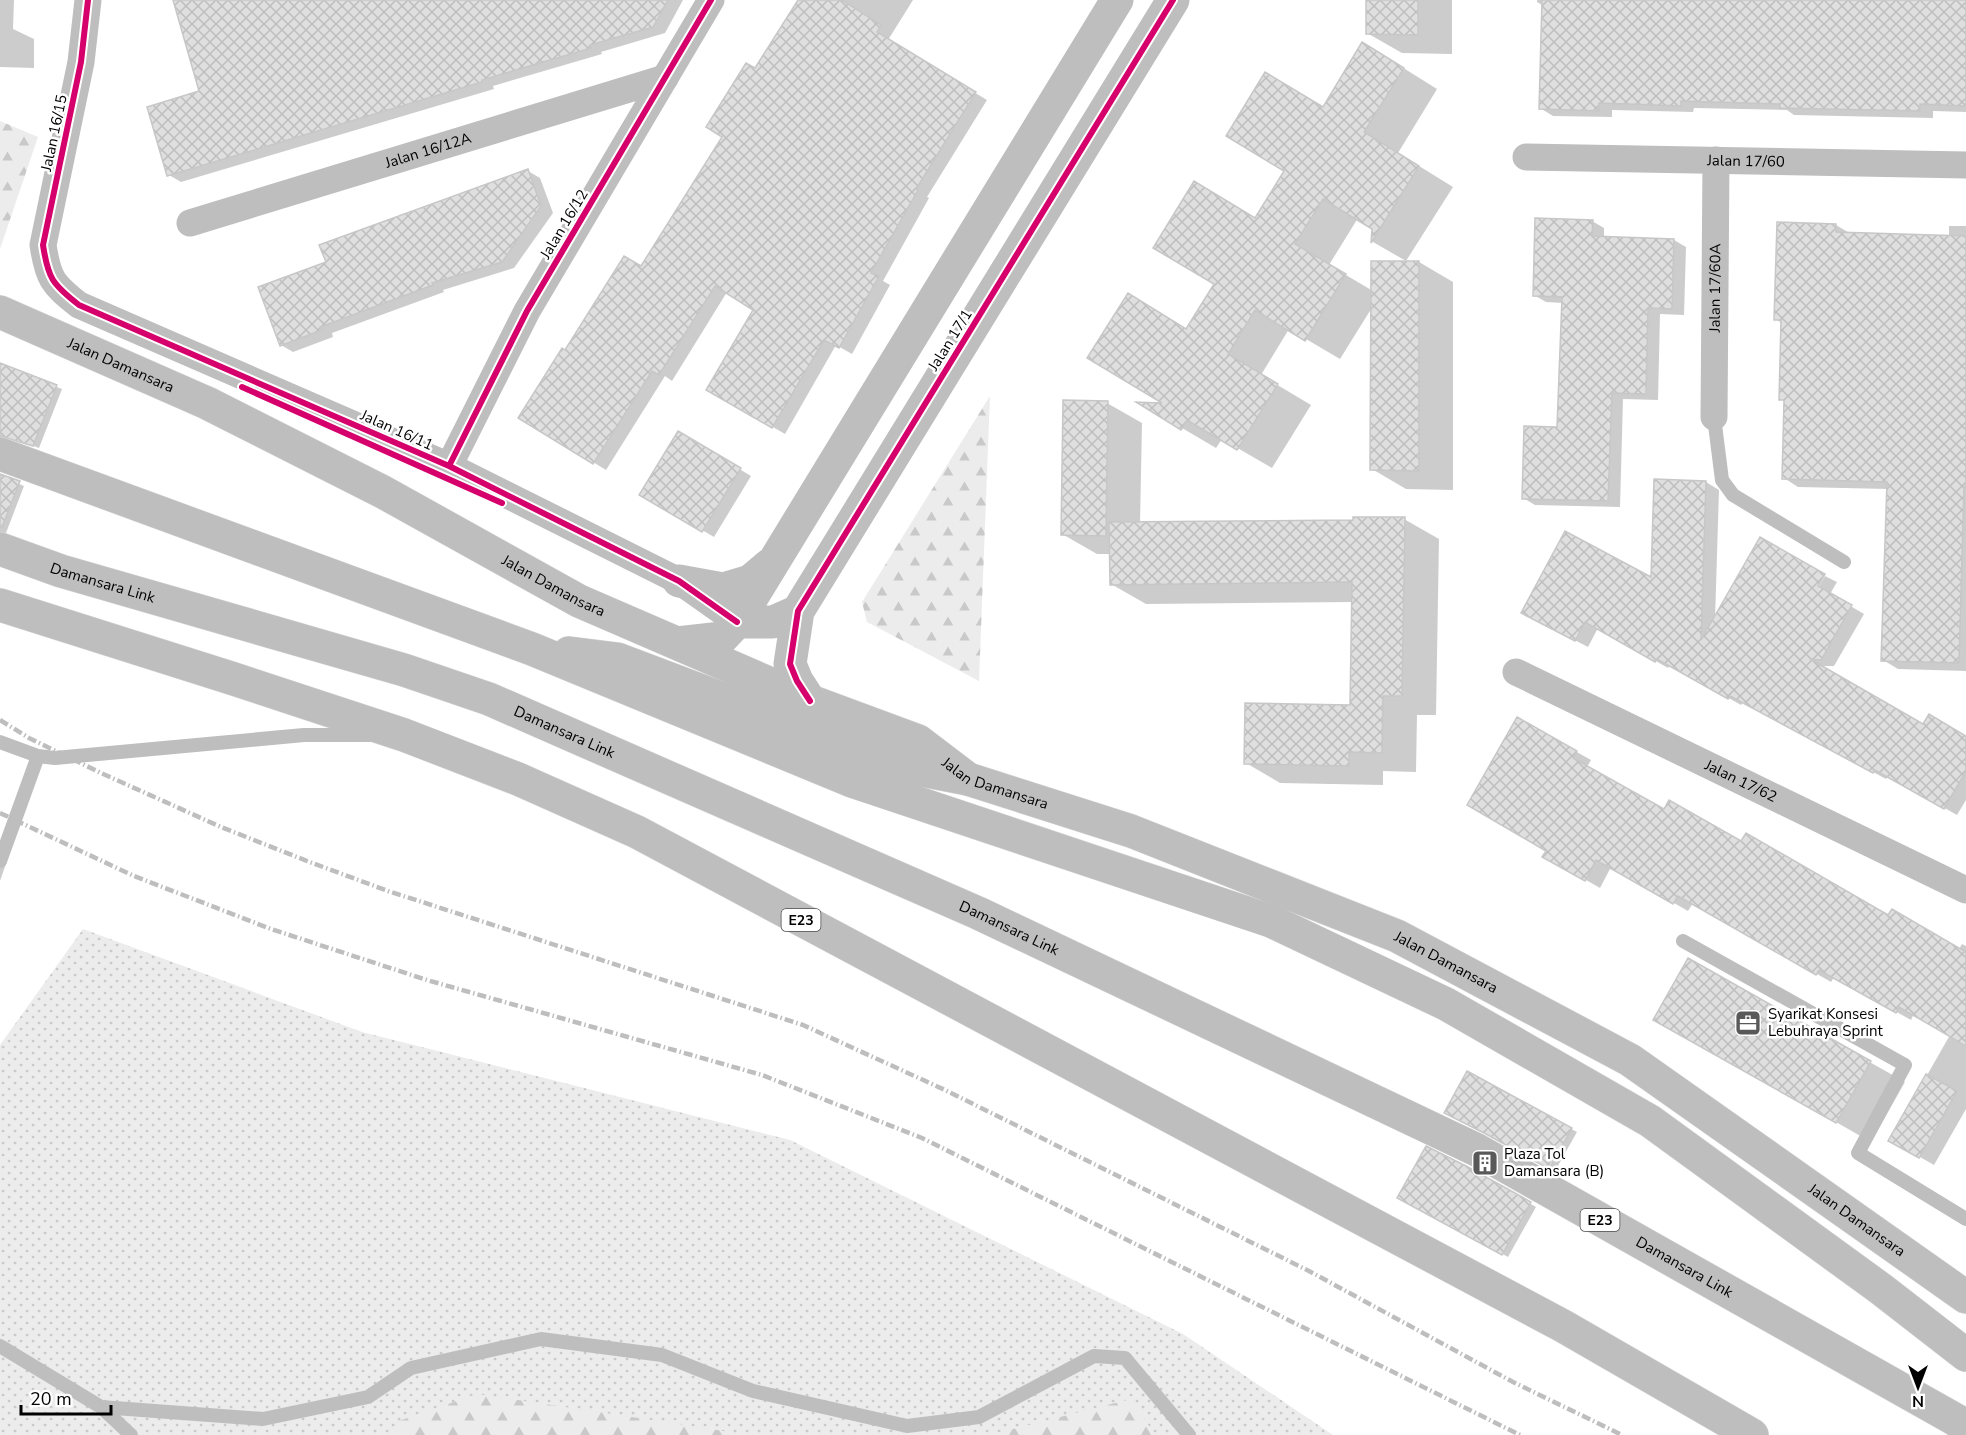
<svg xmlns="http://www.w3.org/2000/svg" width="1966" height="1435" font-family="'Nunito Sans',sans-serif">
  <style>
    .grass { fill: url(#grass-dots) }
    .forest { fill: url(#forest-firs) }
    .shadow { fill: #0003 }
    .building { fill: url(#building-cross-hatch); stroke: #c7c7c7; stroke-width: 1.5 }
    .lines { fill: none; stroke-linecap: round; stroke-linejoin: round }
    .primary-casing { stroke: #dbdbdb; stroke-width: 34 }
    .motorway-casing { stroke: #dbdbdb; stroke-width: 34 }
    .service { stroke: #bebebe; stroke-width: 14 }
    .minor { stroke: #bebebe; stroke-width: 27 }
    .tertiary { stroke: #bebebe; stroke-width: 33 }
    .primary { stroke: #bebebe; stroke-width: 33 }
    .motorway { stroke: #bebebe; stroke-width: 33 }
    .rail { stroke: #bebebe; stroke-width: 4.5; stroke-dasharray: 9 3 1.5 3; stroke-linecap: butt }
    .cycleway-casing { stroke: #fff; stroke-width: 10 }
    .cycleway { stroke: #d6006c; stroke-width: 6 }
    .labels { text-anchor: middle; dominant-baseline: central; stroke-width: 5; stroke-linejoin: round; paint-order: stroke }
    .shield { fill: #fff; stroke: #4c4c4c; stroke-width: 1.5 }
    .shield-label { font-size: 14px; font-weight: bold; fill: #000 }
    .street-label { font-size: 15px; fill: #000; stroke: #fff }
    .poi-label { font-size: 15px; fill: #000; stroke: #fff; text-anchor: start }
  </style>
  <defs>
    <pattern id="grass-dots" width="8" height="8" patternUnits="userSpaceOnUse" patternTransform="scale(1.5)"><rect width="8" height="8" fill="#ececec"/><path d="M2 2h.1M6 6h.1" fill="none" stroke="#c9c9c9" stroke-width="1.8" stroke-linecap="round"/></pattern>
    <pattern id="forest-firs" width="22" height="20" patternUnits="userSpaceOnUse" patternTransform="scale(1.5)"><rect width="22" height="20" fill="#ececec"/><path d="M5 1l3.5 6h-7zM16 11l3.5 6h-7z" fill="#c9c9c9"/></pattern>
    <pattern id="building-cross-hatch" width="8" height="8" patternUnits="userSpaceOnUse" patternTransform="scale(1.5)"><rect width="8" height="8" fill="#dfdfdf"/><path d="M0 0l8 8M0 8l8-8" fill="none" stroke="#bebebe"/></pattern>
  </defs>
  <rect width="100%" height="100%" fill="#fff"/>
  <path class="grass" d="M83 929 362 1032 790 1140 1183 1334 1333 1435H0V1045Z"/>
  <path class="forest" d="M0 121 38 137 0 249Z
    M990 396 979 681 867 622 862 602Z
    M477 1394 712 1429 744 1435H398L396 1422Z
    M1131 1399 1155 1435H989Z"/>
  <path class="shadow" d="M0 0H14L13 29 34 39V68L0 67Z
    M175 0H683L665 33 601 52 602 54 493 86 494 89 181 182 169 175 201 92Z
    M800 0H913L888 40 987 100 927 197 929 198 883 281 890 285 852 354 836 345 785 434 708 390 755 309 727 292 672 381 665 376 606 470 520 417 565 352 642 268 724 137 756 70Z
    M1368 0H1452V54L1402 53 1367 33Z
    M1537 0H1966V112L1933 111V118L1794 115 1787 110 1694 108 1693 112 1612 110V117L1553 116 1540 108 1544 6 1537 2Z
    M1397 64 1437 89 1398 153 1453 187 1406 261 1373 242V228L1358 218 1329 265 1373 291 1419 262 1453 282V490L1406 489 1372 469 1373 306 1340 359 1289 329 1261 375 1311 405 1272 468 1222 439 1216 448 1182 428 1167 404 1187 330 1324 109Z
    M528 171 540 178 553 213 514 268 443 290 444 292 332 333 333 337 293 352 281 345 327 263Z
    M1592 221 1604 228V238L1674 240 1686 247 1684 315 1660 314 1658 400 1623 399 1620 507 1535 505 1523 498 1558 429 1563 303 1546 302 1534 295Z
    M1836 225 1851 234 1949 237V226H1966V671L1898 669 1883 660 1889 489 1798 487 1784 478 1786 402 1781 399 1782 323 1775 319Z
    M0 365 62 389 39 448 13 439H0Z
    M1107 403 1142 423 1140 524 1355 521 1404 519 1439 539 1436 715H1417L1416 772 1383 771V785L1280 783 1246 763 1352 706 1354 602 1146 604 1111 584V554H1097L1062 534Z
    M679 433 751 476 714 537 641 494Z
    M0 476 24 486 6 533 0 535Z
    M1706 482 1719 490 1715 620 1813 591 1815 593 1825 576 1837 582 1830 594 1864 614 1834 666H1818L1924 726 1966 737V800L1957 815 1888 776 1886 779 1743 702 1741 705 1670 665 1668 668 1598 628 1588 647 1536 620 1653 579Z
    M1518 719 1591 760 1587 767 1664 811 1742 843 1959 949 1962 944 1966 946V1109L1934 1165 1890 1140 1950 1035 1914 1014 1911 1020 1834 977 1831 982 1693 903 1688 911 1611 867 1600 888 1544 856 1548 850Z
    M0 853 8 858 0 881Z
    M1689 960 1905 1082 1871 1142 1655 1019Z
    M1468 1073 1577 1132 1555 1171 1493 1136Z
    M1468 1168 1536 1207 1508 1257 1399 1197Z"/>
  <path class="building" d="M173 0H668L653 27 590 45 591 48 482 80V82L167 176 147 107 199 91Z
    M798 0H842L881 25 877 32 976 92 916 189 918 190 871 273 879 276 839 348 824 340 772 428 706 390 753 310 715 286 659 375 652 371 593 464 518 418 562 348 565 350 624 256 641 266 722 137 706 127 746 63 755 68Z
    M1366 0H1418V35L1366 34Z
    M1542 0H1966V106L1920 104V111L1780 108V104L1681 101V106L1599 103V111L1539 109Z
    M1362 42 1404 68 1364 132 1419 166 1371 243 1372 229 1323 199 1295 244 1346 274 1305 341 1255 310 1228 354 1278 384 1237 450 1187 420 1181 430 1136 402 1162 403 1087 358 1128 293 1186 329 1214 284 1153 248 1194 181 1255 218 1284 171 1226 136 1265 72 1323 107Z
    M528 169 541 206 502 262 432 283 433 285 320 327 322 330 280 346 258 287 326 262 319 245Z
    M1535 218 1593 220 1592 236 1674 239 1672 309 1648 308 1646 394 1612 393 1608 501 1522 499 1524 426 1557 427 1562 297 1533 296Z
    M1777 222 1836 224V232L1966 236V487L1964 486 1959 663 1881 661 1887 482 1782 479 1784 400H1779L1781 320H1774Z
    M1371 261H1419V471L1370 470Z
    M0 363 57 385 33 446 0 436Z
    M1063 400 1108 401 1106 536 1061 535Z
    M678 431 741 468 702 532 639 495Z
    M0 474 20 481 2 527H0Z
    M1654 479 1706 481 1701 640 1760 537 1825 574 1818 586 1852 605 1821 660 1810 659 1923 724 1929 714 1966 736V771L1944 809 1875 770 1873 773 1730 696 1728 699 1657 659 1655 662 1585 622 1575 641 1521 613 1565 531 1651 577Z
    M1353 517H1405L1402 696H1383L1382 753 1349 752V766L1244 764 1245 703 1350 705 1352 582 1110 585 1109 522 1353 520Z
    M1517 717 1577 751 1573 758 1664 809 1669 800 1741 841 1746 833 1888 915 1892 909 1966 952V1046L1899 1007 1896 1013 1819 970 1816 975 1678 896 1673 904 1596 860 1585 881 1542 857 1546 851 1467 805Z
    M1688 958 1871 1061 1836 1123 1653 1020Z
    M1467 1071 1572 1128 1549 1169 1486 1134 1444 1113Z
    M1926 1074 1957 1091 1919 1158 1888 1141Z
    M1426 1146 1468 1167 1531 1202 1502 1255 1397 1198Z"/>
  <g class="lines">
    <defs>
      <g id="primary">
        <path id="s5" d="M0 312 207 403 383 492 579 601 810 701 918 741 968 779 1131 831 1397 936 1630 1060 1966 1297"/>
      </g>
      <g id="motorway">
        <path d="M0 454 532 649 852 781 1271 921 1446 1004 1650 1121 1881 1289 1966 1355"/>
        <path id="s6" d="M0 549 61 571 404 670 489 699 978 913 1477 1150 1956 1420 1966 1428"/>
        <path d="M0 605 234 679 404 735 518 779 637 832 1563 1326 1752 1435"/>
        <path d="M569 653 617 659 901 766 968 779"/>
      </g>
    </defs>
    <use href="#primary" class="primary-casing"/>
    <use href="#motorway" class="motorway-casing"/>
    <path class="service" d="M1714 417 1722 480 1733 495 1844 562
      M0 742 38 756 55 758 304 735H369
      M0 861 38 756
      M1683 941 1905 1065 1858 1153 1966 1219
      M0 1346 101 1407 263 1419 368 1397 411 1368 541 1339 662 1355 753 1391 907 1426 979 1417 1094 1356 1125 1358 1189 1435
      M101 1407 131 1435"/>
    <g class="minor">
      <path d="M88 0 81 62 43 245C48 278 52 284 79 305L449 466 679 581 737 622"/>
      <path id="s1" d="M1526 157 1966 165"/>
      <path id="s2" d="M190 223 665 78"/>
      <path id="s3" d="M1714 417 1716 160"/>
      <path d="M449 466 527 311 711 0"/>
      <path id="s4" d="M1516 672 1966 890"/>
    </g>
    <path class="tertiary" d="M679 581 723 589 750 581 769 565
      M737 622H773L798 611
      M677 643 722 638 737 622 1117 0
      M810 701 797 681 790 664 798 611 1173 0"/>
    <use href="#primary" class="primary"/>
    <use href="#motorway" class="motorway"/>
    <path class="rail" d="M0 720 29 738 101 773 221 827 307 861 388 891 803 1025 945 1090 1309 1271 1513 1382 1622 1435
      M0 813 134 876 271 929 427 980 762 1075 922 1138 1520 1435"/>
    <defs>
      <path id="cycleway" d="M88 0 81 62 43 245C48 278 52 284 79 305L449 466 679 581 737 622
        M242 387 502 503
        M449 466 527 311 711 0
        M810 701 797 681 790 664 798 611 1173 0"/>
    </defs>
    <use href="#cycleway" class="cycleway-casing"/>
    <use href="#cycleway" class="cycleway"/>
  </g>
  <defs>
    <symbol id="office-square" viewBox="-11 -11 22 22"><rect x="-9" y="-9" width="18" height="18" rx="4" fill="#595959" stroke="#fff"/><path d="M-6-3h4V-5.5h4V-3h4V5H-6ZM-1-4.5V-3h2v-1.5ZM-6 0V1H6V0Z" fill="#fff"/></symbol>
    <symbol id="building-square" viewBox="-11 -11 22 22"><rect x="-9" y="-9" width="18" height="18" rx="4" fill="#595959" stroke="#fff"/><path d="M-4-6H4V6H1V3H-1V6H-4ZM-2.5-4.3h1.7v1.8h-1.7ZM.8-4.3h1.7v1.8H.8ZM-2.5-1h1.7V.8h-1.7ZM.8-1h1.7V.8H.8Z" fill="#fff"/></symbol>
  </defs>
  <g fill-rule="evenodd">
    <use href="#office-square" x="1733" y="1008" width="30" height="30"/>
    <use href="#building-square" x="1470" y="1148" width="30" height="30"/>
  </g>
  <g class="labels">
    <g class="shield">
      <rect x="781.5" y="909" width="39" height="22" rx="4.5"/>
      <rect x="1580.5" y="1209" width="39" height="22" rx="4.5"/>
    </g>
    <g class="shield-label">
      <text x="801" y="920">E23</text>
      <text x="1600" y="1220">E23</text>
    </g>
    <g class="street-label">
      <text transform="translate(54 133) rotate(-78)">Jalan 16/15</text>
      <text stroke="none"><textPath href="#s2" startOffset="249">Jalan 16/12A</textPath></text>
      <text stroke="none"><textPath href="#s1" startOffset="220">Jalan 17/60</textPath></text>
      <text transform="translate(564 224) rotate(-59)">Jalan 16/12</text>
      <text stroke="none"><textPath href="#s3" startOffset="129">Jalan 17/60A</textPath></text>
      <text transform="translate(950 340) rotate(-58)">Jalan 17/1</text>
      <text stroke="none"><textPath href="#s5" startOffset="132">Jalan Damansara</textPath></text>
      <text transform="translate(397 430) rotate(24)">Jalan 16/11</text>
      <text stroke="none"><textPath href="#s6" startOffset="108">Damansara Link</textPath></text>
      <text stroke="none"><textPath href="#s5" startOffset="618">Jalan Damansara</textPath></text>
      <text stroke="none"><textPath href="#s6" startOffset="594">Damansara Link</textPath></text>
      <text stroke="none"><textPath href="#s4" startOffset="250">Jalan 17/62</textPath></text>
      <text stroke="none"><textPath href="#s5" startOffset="1104">Jalan Damansara</textPath></text>
      <text stroke="none"><textPath href="#s6" startOffset="1080">Damansara Link</textPath></text>
      <text stroke="none"><textPath href="#s5" startOffset="1590">Jalan Damansara</textPath></text>
      <text stroke="none"><textPath href="#s5" startOffset="2076">Jalan Damansara</textPath></text>
      <text stroke="none"><textPath href="#s6" startOffset="1836">Damansara Link</textPath></text>
    </g>
    <g class="poi-label">
      <text x="1768" y="1014">Syarikat Konsesi<tspan x="1768" dy="17">Lebuhraya Sprint</tspan></text>
      <text x="1504" y="1154">Plaza Tol<tspan x="1504" dy="17">Damansara (B)</tspan></text>
    </g>
  </g>
  <g transform="translate(1918 1387) rotate(180)" stroke="#ffffff" stroke-width="4.5" paint-order="stroke">
  <path d="M0-4.5L10 22L0 15L-10 22Z" fill="#000000"/>
  <text y="-9" font-size="16" font-weight="bold" text-anchor="middle" fill="#000000">N</text>
  </g>
  <path d="M21 1405v9h90v-9" fill="none" stroke="#000000" stroke-width="3"/>
  <text x="30" y="1405" font-size="18" fill="#000000" stroke="#ffffff" stroke-width="4.5" paint-order="stroke">20 m</text>
</svg>
